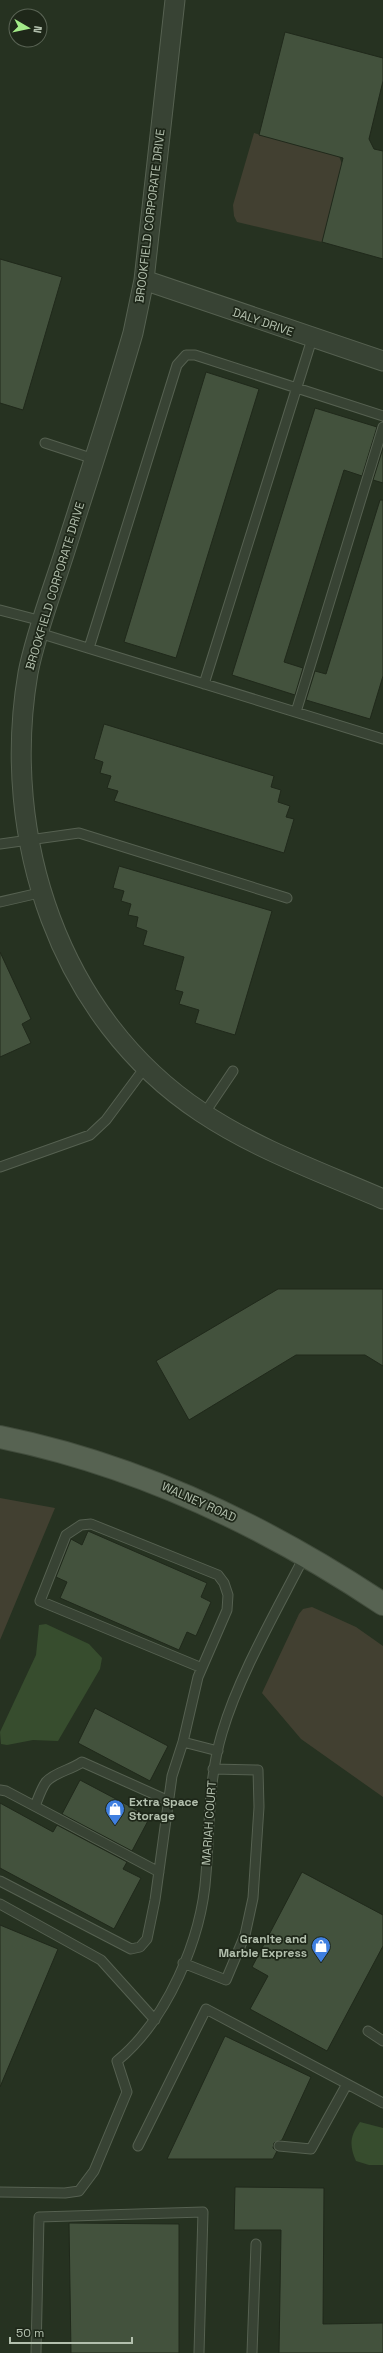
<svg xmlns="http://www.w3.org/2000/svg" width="383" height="2353" font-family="'Space Grotesk',sans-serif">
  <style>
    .green { fill: #424031 }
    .water { fill: #374d2e }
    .building { fill: #43523d; stroke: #20291b }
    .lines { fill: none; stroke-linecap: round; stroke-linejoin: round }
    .service-casing { stroke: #566151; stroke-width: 11 }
    .minor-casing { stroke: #566151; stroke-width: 21 }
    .primary-casing { stroke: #424d3d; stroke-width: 24 }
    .service { stroke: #384334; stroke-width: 9 }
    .minor { stroke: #384334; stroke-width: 19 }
    .primary { stroke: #576352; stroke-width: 22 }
    .labels { text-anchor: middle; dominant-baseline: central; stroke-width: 3.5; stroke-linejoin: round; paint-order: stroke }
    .street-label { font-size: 12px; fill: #b3c0ae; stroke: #1e2719 }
    .poi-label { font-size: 12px; font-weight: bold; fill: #b3c0ae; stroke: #1e2719; text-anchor: start }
  </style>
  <rect width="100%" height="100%" fill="#263221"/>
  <path class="green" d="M254 133 339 156 342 164 322 242 237 222 234 216 233 205Z
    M0 1498 55 1508 0 1640Z
    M312 1607 356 1627 383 1646V1797L301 1739 262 1693 299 1614 303 1609Z"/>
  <path class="water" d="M46 1624 89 1644 102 1658 100 1669 58 1741 33 1740 7 1745 1 1744 0 1732 36 1655 39 1625Z
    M360 2122 383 2128V2165H369L356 2161C349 2145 350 2136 360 2122Z"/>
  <path class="building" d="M285 32 383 58V81L369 139 374 149 383 151V259L322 242 343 158 259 135Z
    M0 259 62 277 23 410 0 403Z
    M206 372 259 389 176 658 124 642Z
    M315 408 377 427 362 476 344 470 284 662 303 668 295 695 232 675Z
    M383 448V483L373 480Z
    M380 500H383V676L370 719 306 700 315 671 326 674Z
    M104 724 274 776 271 787 281 790 278 802 290 806 286 817 294 819 284 853 114 801 118 791 107 788 111 776 100 773 103 762 94 759Z
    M119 866 272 911 235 1035 195 1023 199 1010 179 1004 183 992 175 990 184 957 143 945 147 931 136 927 138 917 128 915 131 904 121 901 124 891 113 888Z
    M0 952 31 1019 22 1024 31 1043 0 1057Z
    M278 1289H383V1366L365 1355H296L189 1420 156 1361Z
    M88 1531 207 1583 201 1597 211 1602 196 1636 187 1632 179 1650 60 1598 67 1582 56 1577 71 1539 82 1545Z
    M95 1708 168 1746 150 1781 78 1743Z
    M80 1780 150 1817 132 1851 62 1814Z
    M0 1803 53 1832 57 1825 127 1862 123 1869 141 1878 114 1929 0 1868Z
    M302 1872 383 1915V1946L327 2051 250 2009 268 1976 252 1967Z
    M0 1925 58 1949 0 2087Z
    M225 2036 311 2077 282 2140 274 2143 273 2148 277 2151 273 2159H167Z
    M235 2187 324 2188 323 2324 383 2323V2353H279L281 2230H234Z
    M69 2223 179 2224V2353H71Z"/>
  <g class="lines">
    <defs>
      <path id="service" d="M45 443 94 459
        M0 610 42 621
        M39 633 383 739
        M89 648 177 365 186 355H195L383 416
        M204 684 312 339
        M296 712 383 427
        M0 844 79 833 287 898
        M0 902 39 893
        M204 1114 233 1071
        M0 1167 90 1135 106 1120 146 1066
        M183 1742 218 1751
        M0 1790 6 1791 159 1872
        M35 1806C38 1799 41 1789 46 1782 55 1772 71 1770 82 1762L169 1801
        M0 1881 131 1949 140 1947 147 1939 155 1900 172 1776 183 1742 198 1677 227 1610 228 1595 224 1583 218 1575 91 1524 81 1525 66 1535 40 1601 202 1668
        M0 1904 101 1960 155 2020
        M183 1963 226 1980 245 1935 253 1898 259 1807 258 1770 213 1769
        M368 2031 383 2041
        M138 2146 206 2009 383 2103
        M279 2146 311 2149 347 2084
        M0 2192 65 2193 79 2191 94 2171 127 2092 117 2061C167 2020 202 1939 206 1874 210 1826 208 1780 222 1733 239 1675 277 1610 305 1555
        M36 2353 39 2217 203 2212 199 2353
        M252 2353 256 2244"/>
      <path id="minor" d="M175 0 144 280 133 333C112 406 88 479 65 551 52 592 36 632 28 673 0 837 59 1018 201 1112 258 1150 321 1172 383 1199
        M144 280 383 361"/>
      <path id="primary" d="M0 1437C138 1465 266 1526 383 1604"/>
    </defs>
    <use href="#service" class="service-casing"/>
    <use href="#minor" class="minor-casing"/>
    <use href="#primary" class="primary-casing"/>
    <use href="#service" class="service"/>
    <use href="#minor" class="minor"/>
    <use href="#primary" class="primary"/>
  </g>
  <defs>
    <symbol id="shop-pin" viewBox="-11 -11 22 30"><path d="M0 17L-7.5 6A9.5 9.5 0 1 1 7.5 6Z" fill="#3f7fe0" stroke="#1e2719"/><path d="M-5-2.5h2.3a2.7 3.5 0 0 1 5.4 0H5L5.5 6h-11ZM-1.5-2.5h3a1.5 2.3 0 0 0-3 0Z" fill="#fff"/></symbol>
  </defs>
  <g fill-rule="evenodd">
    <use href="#shop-pin" x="104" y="1798" width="22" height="30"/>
    <use href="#shop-pin" x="310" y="1935" width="22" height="30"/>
  </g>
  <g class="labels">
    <g class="street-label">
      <text transform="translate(150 216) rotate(-83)">BROOKFIELD CORPORATE DRIVE</text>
      <text transform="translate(263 322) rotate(19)">DALY DRIVE</text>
      <text transform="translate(55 586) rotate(-73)">BROOKFIELD CORPORATE DRIVE</text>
      <text transform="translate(199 1502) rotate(24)">WALNEY ROAD</text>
      <text transform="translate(209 1823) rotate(-86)">MARIAH COURT</text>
    </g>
    <g class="poi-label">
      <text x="129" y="1802">Extra Space<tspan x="129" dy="14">Storage</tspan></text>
      <text x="307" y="1939" text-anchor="end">Granite and<tspan x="307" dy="14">Marble Express</tspan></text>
    </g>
  </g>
  <g transform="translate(28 28) rotate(99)"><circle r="19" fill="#1e2719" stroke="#5a6455"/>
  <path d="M0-3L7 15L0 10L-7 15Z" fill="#a3ea89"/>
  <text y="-6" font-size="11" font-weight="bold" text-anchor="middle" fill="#b3c0ae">N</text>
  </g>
  <path d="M10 2337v6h122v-6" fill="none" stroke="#b3c0ae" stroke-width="2"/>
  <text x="16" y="2337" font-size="12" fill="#b3c0ae" stroke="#1e2719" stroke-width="3" paint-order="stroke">50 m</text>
</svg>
